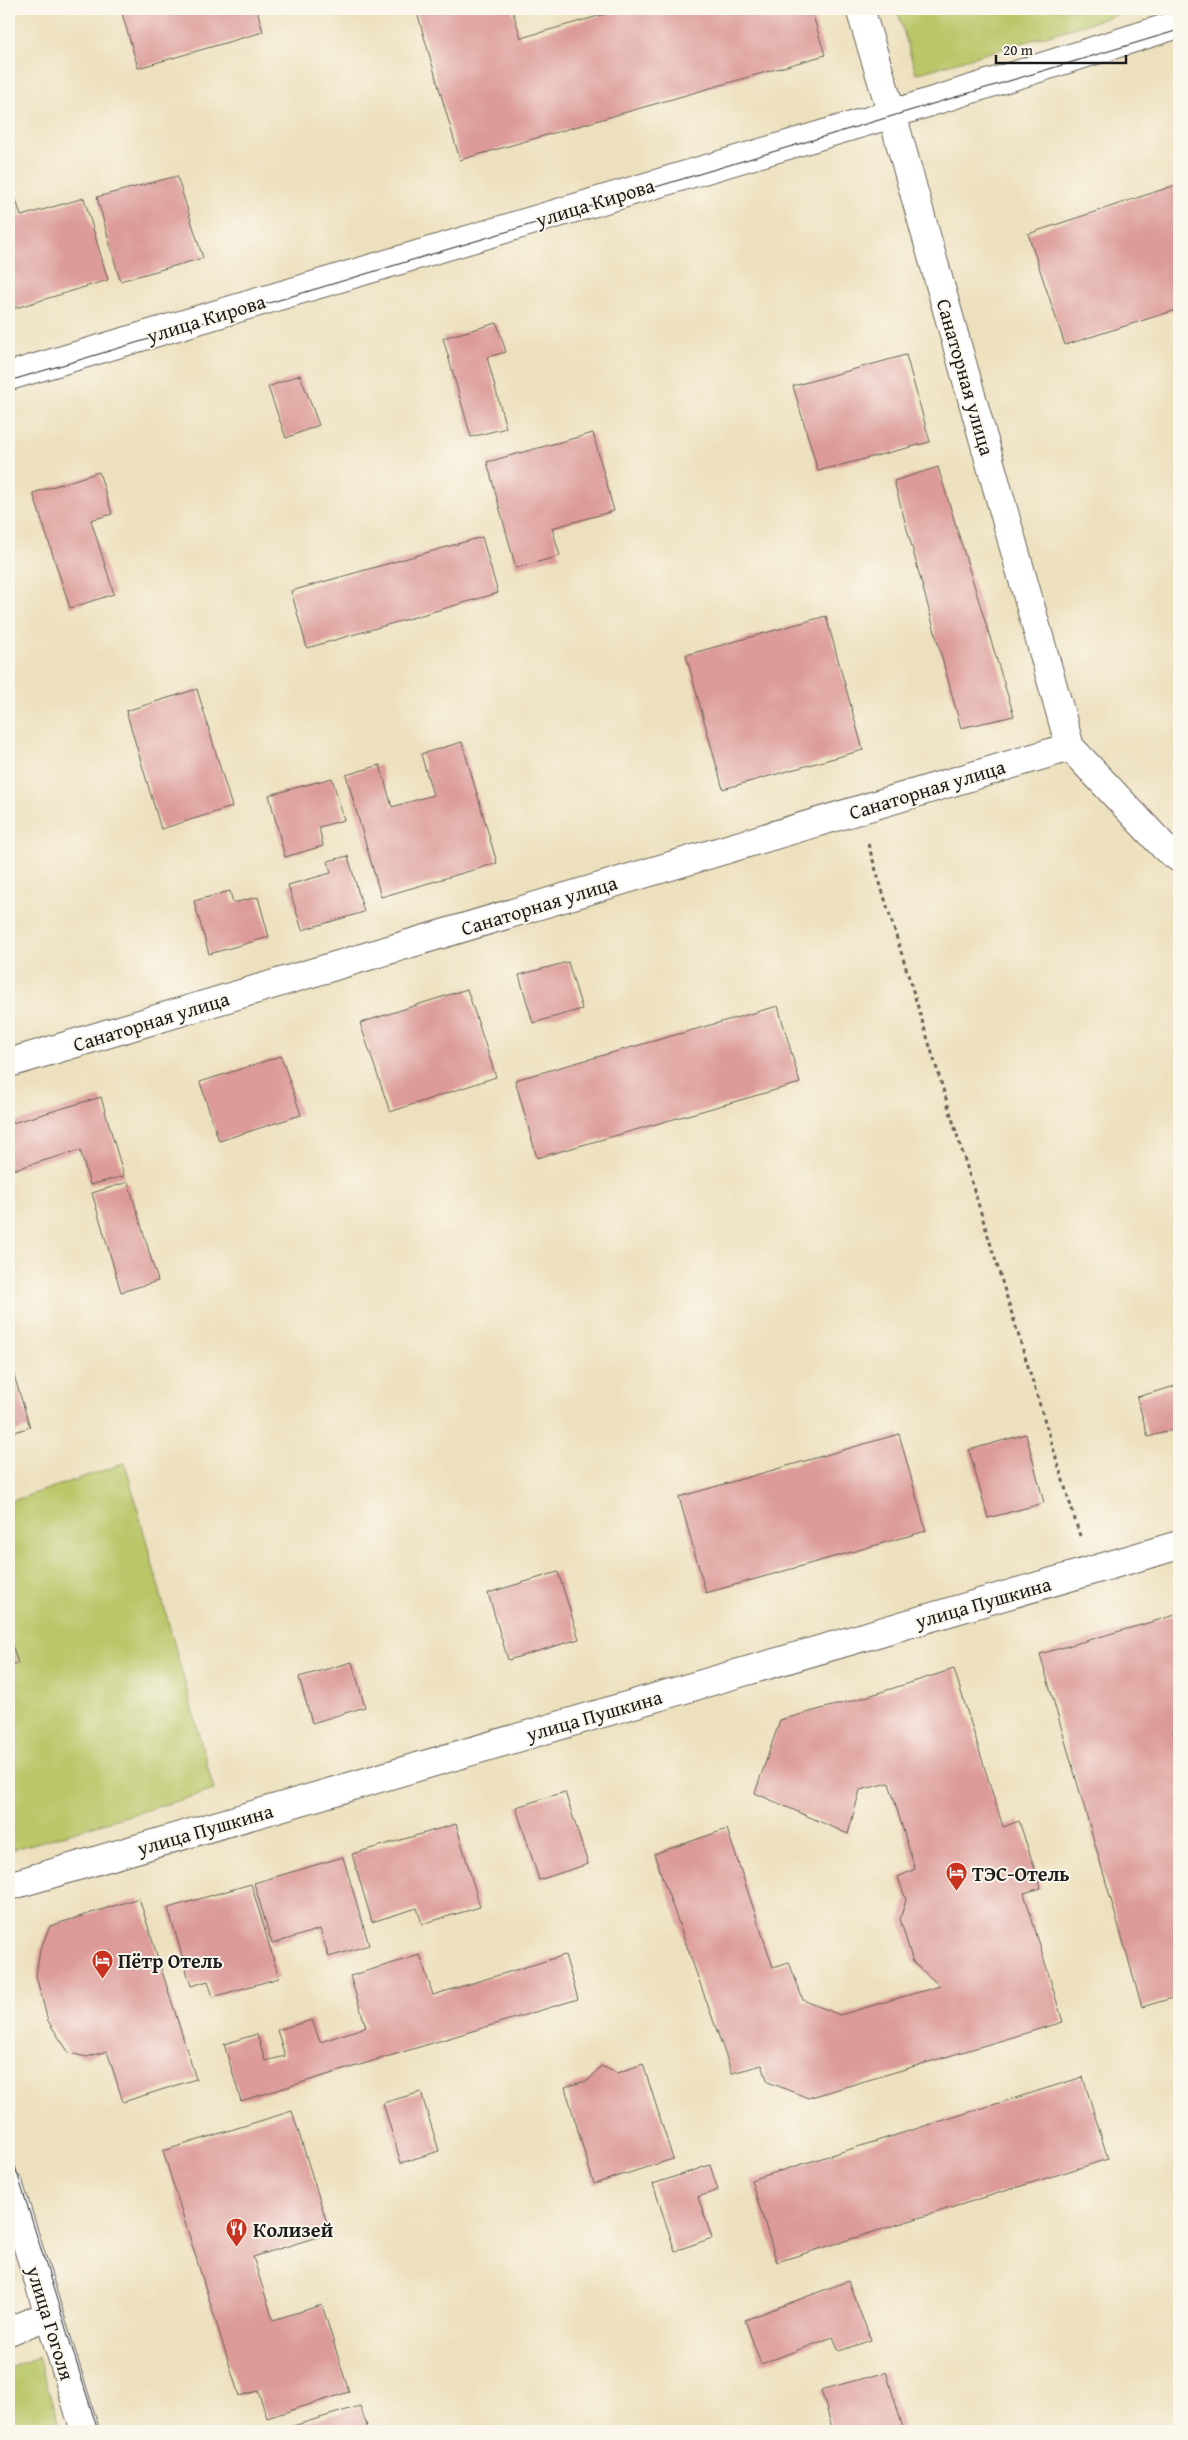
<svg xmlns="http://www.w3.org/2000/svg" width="1188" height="2440" font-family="'Gentium Book Plus',serif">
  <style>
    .green { fill: #bac668; stroke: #6b7142 }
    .building { fill: #dc9a98 }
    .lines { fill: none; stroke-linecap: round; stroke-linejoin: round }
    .minor-casing { stroke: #656155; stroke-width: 30 }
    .path { stroke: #656155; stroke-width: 3; stroke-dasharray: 4 4; stroke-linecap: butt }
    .minor { stroke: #fff; stroke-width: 28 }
    .tram { stroke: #1c1c1c; stroke-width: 1 }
    .labels { text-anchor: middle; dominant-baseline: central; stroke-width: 4; stroke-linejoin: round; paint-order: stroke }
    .street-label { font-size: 20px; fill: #1c1c1c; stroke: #fbf7ec }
    .poi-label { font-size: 20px; font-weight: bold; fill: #1c1c1c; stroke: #fbf7ec; text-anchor: start }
  </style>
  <rect width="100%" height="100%" fill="#fbf7ec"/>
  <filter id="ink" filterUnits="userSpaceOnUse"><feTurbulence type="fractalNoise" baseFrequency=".02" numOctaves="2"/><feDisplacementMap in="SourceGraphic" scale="10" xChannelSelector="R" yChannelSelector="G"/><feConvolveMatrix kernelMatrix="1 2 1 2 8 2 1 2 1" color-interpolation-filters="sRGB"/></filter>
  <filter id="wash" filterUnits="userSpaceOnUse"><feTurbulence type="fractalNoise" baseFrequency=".0096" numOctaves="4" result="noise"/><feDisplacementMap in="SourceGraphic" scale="20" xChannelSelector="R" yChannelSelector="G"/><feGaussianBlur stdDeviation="1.12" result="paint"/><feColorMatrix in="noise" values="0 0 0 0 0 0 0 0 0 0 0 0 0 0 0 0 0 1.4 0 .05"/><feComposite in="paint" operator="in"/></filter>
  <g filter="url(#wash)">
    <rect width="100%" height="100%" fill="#ede0be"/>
    <path class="green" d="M897 9H1137L916 74Z
      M125 1463 214 1790 9 1851V1502Z
      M38 2357 61 2431H9V2368Z"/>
    <g id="blocks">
      <path class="building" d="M125 9H257L263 32 138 68 121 10Z
        M416 9H512L521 38 623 9H811L825 55 460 160Z
        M9 176 21 216 84 198 108 280 9 310Z
        M177 176 203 258 120 281 97 197Z
        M1179 184V309L1065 345 1028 234Z
        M497 323 506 352 487 357 506 428 471 437 443 338Z
        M906 355 930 442 818 471 793 386Z
        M300 375 319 425 286 438 268 387Z
        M593 433 614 511 552 528 560 556 516 568 487 462Z
        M938 467 1014 716 961 728 894 481Z
        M99 472 112 514 91 520 114 594 70 608 33 493Z
        M482 537 498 593 307 648 291 591Z
        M826 616 863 750 723 789 686 655Z
        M197 689 232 807 161 829 126 711Z
        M462 742 497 863 381 897 346 775 380 765 392 807 433 795 421 754Z
        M332 778 344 820 319 827 323 846 285 857 269 795Z
        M348 856 364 912 302 930 288 885 331 873 328 861Z
        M230 891 233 903 258 897 269 937 209 954 194 901Z
        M568 962 582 1009 533 1023 519 975Z
        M467 989 496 1077 390 1112 360 1023Z
        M778 1006 800 1083 537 1158 515 1080Z
        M281 1056 301 1115 219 1141 200 1082Z
        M101 1097 124 1176 90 1185 80 1150 9 1171V1124Z
        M128 1182 158 1281 121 1292 92 1193Z
        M12 1369 30 1427 9 1434V1370Z
        M1179 1385V1428L1148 1437 1137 1397Z
        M899 1434 926 1531 706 1593 679 1497Z
        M1026 1434 1044 1503 988 1518 969 1450Z
        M558 1572 579 1639 508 1660 488 1593Z
        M1179 1614V1728L1173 1730 1179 1752V1996L1142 2007 1040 1654Z
        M9 1636 18 1663 9 1666Z
        M352 1662 365 1707 312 1723 299 1677Z
        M954 1669 1003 1827 1019 1821 1041 1888 1024 1893 1063 2022 808 2098 768 2082 762 2065 732 2073 654 1854 727 1829 773 1967 789 1962 803 2000 840 2015 940 1986 913 1962 900 1919 906 1900 898 1877 915 1869 889 1783 860 1790 848 1834 755 1793 780 1720 862 1698Z
        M565 1792 588 1864 539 1880 516 1807Z
        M456 1824 480 1907 422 1924 417 1908 372 1922 352 1854Z
        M343 1857 369 1945 329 1957 320 1929 272 1944 254 1883Z
        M251 1884 279 1978 213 1997 208 1981 191 1986 168 1908Z
        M139 1898 196 2079 123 2102 107 2051 87 2057 69 2053 48 2021 36 1976 40 1950 50 1926Z
        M420 1955 433 1995 565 1955 578 1999 241 2101 224 2044 257 2034 265 2061 285 2056 277 2030 312 2020 320 2042 366 2027 350 1976Z
        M643 2064 673 2159 594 2184 565 2087 589 2080 601 2066 617 2073Z
        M1083 2077 1108 2159 777 2262 751 2180Z
        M421 2092 439 2151 401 2163 383 2103Z
        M292 2111 330 2233 253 2257 273 2320 322 2305 349 2392 267 2418 258 2391 239 2396 163 2151Z
        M710 2165 718 2190 698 2197 712 2238 675 2251 653 2184Z
        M848 2281 871 2340 839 2351 833 2337 761 2364 745 2320Z
        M886 2372 904 2431H833L821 2390Z
        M360 2406 367 2426 364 2431H276Z"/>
    </g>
  </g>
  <g filter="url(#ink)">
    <use href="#blocks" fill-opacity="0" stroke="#656155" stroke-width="1"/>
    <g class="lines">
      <defs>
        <path id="minor" d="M860 9 892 114 1070 747 1165 848 1179 858
          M9 376 892 114 1179 24
          M9 1063 1070 747
          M9 1886 1179 1545
          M9 2186 85 2431
          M9 2331 49 2315"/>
      </defs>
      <use href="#minor" class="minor-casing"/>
      <path class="path" d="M868 844 1080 1536"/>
      <use href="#minor" class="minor"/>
      <path class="tram" d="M9 381 1179 30
        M9 2147 98 2431"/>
    </g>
  </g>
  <defs>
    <symbol id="hotel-pin" viewBox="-11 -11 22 30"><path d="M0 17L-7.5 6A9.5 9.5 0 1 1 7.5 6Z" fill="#c8321e" stroke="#fbf7ec"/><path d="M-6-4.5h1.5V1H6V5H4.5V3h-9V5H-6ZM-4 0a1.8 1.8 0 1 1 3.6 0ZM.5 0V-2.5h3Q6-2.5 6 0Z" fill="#fff"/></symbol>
    <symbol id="restaurant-pin" viewBox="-11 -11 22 30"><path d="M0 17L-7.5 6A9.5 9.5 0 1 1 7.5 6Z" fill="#c8321e" stroke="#fbf7ec"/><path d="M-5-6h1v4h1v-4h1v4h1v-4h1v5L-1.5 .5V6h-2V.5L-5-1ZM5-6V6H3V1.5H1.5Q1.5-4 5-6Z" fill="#fff"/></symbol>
  </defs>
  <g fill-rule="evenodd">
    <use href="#hotel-pin" x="944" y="1860" width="25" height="34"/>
    <use href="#hotel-pin" x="90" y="1948" width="25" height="34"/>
    <use href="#restaurant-pin" x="224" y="2216" width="25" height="34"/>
  </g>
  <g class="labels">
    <g class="street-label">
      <text transform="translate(595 202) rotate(-17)">улица Кирова</text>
      <text transform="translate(206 318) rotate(-17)">улица Кирова</text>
      <text transform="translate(966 377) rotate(74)">Санаторная улица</text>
      <text transform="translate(927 789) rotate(-17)">Санаторная улица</text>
      <text transform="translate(539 905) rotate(-17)">Санаторная улица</text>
      <text transform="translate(151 1021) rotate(-17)">Санаторная улица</text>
      <text transform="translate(983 1602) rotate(-16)">улица Пушкина</text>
      <text transform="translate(594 1715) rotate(-16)">улица Пушкина</text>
      <text transform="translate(205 1829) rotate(-16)">улица Пушкина</text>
      <text transform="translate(51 2323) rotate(73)">улица Гоголя</text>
    </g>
    <g class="poi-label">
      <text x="972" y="1873">ТЭС-Отель</text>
      <text x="118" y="1960">Пётр Отель</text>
      <text x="253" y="2229">Колизей</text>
    </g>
  </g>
  <rect width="1188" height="2440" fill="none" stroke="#fbf7ec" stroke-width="30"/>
  <path d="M996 55v8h130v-8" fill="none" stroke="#1c1c1c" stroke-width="2.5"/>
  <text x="1003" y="55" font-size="15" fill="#1c1c1c" stroke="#fbf7ec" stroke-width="4" paint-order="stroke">20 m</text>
</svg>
